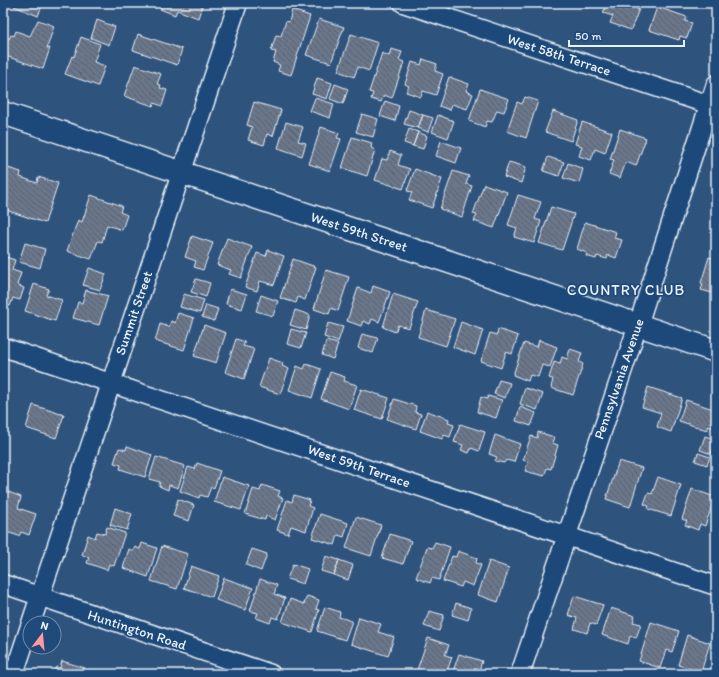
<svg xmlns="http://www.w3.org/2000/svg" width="719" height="677" font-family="Itim,sans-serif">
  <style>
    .building { fill: url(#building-back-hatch); stroke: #e8f1f8 }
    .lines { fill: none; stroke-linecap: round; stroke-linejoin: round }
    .street-casing { stroke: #e8f1f8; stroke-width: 21 }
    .secondary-casing { stroke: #e8f1f8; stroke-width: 25 }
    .street { stroke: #1f4a7a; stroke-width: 18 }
    .secondary { stroke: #1f4a7a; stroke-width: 22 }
    .labels { text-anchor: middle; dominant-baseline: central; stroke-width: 3.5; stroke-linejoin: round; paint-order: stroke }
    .street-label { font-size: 14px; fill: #e8f1f8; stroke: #1f4a7a }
    .neighbourhood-label { font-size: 15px; letter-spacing: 1px; fill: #e8f1f8; stroke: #1f4a7a }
  </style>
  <defs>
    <pattern id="building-back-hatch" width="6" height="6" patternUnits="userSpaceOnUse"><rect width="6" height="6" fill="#6b768a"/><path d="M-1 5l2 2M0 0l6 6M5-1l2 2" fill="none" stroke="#5a616d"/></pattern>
  </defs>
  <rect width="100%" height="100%" fill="#2e537d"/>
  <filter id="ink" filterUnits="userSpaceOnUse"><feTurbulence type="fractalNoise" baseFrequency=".025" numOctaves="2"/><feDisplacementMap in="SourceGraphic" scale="8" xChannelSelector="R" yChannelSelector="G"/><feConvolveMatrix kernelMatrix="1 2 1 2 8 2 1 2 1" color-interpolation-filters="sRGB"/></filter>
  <g filter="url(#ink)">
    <path class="building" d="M15 3H43L38 16 14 6Z
      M163 3H203L198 18 177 10 175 15 160 9Z
      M572 3H589L588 8Z
      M607 3H633L632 7 639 9 631 30 610 23 613 16 603 13Z
      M657 7 687 17 685 21 692 23 687 38 680 36 679 40 649 30Z
      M292 10 310 16 291 75 278 71 280 65 273 62 276 52 271 51 276 35 281 36 286 21 289 22Z
      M319 19 344 27 331 63 306 55Z
      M38 20 54 26 47 48H50L43 69 3 55V37L9 39 11 35 14 36 16 31 30 36Z
      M97 20 115 27 109 45 91 38Z
      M138 34 182 49 177 65 133 50Z
      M351 34 378 43 369 71 358 67 354 77 338 71Z
      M81 37 100 44 94 62 105 66 98 86 65 74 72 56 74 57Z
      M391 49 402 52 399 60 404 62 392 98 384 95 381 102 371 99 373 93 369 92 382 53 389 56Z
      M423 59 437 64 435 71 443 74 436 95 423 91 421 97 406 92 409 86 405 84 412 62 421 65Z
      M135 65 161 74 157 84 161 85 160 88 167 90 162 106 154 103 153 106 124 96Z
      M449 77 469 84 466 91 473 94 467 109 452 104 450 110 439 106Z
      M317 78 332 83 327 99 312 94Z
      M335 84 348 89 343 104 330 99Z
      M480 89 509 99 504 112 497 110 492 122 487 121 485 127 469 121Z
      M525 97 538 101 526 138 507 131 517 102 522 104Z
      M315 98 334 104 330 118 310 111Z
      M385 101 399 106 395 121 380 116Z
      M254 102 281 110 273 136 267 134 264 145 248 140 252 127 247 125Z
      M409 110 423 115 418 128 404 124Z
      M553 111 578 120 571 141 545 132Z
      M362 114 378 119 373 137 356 132Z
      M423 115 433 118 428 132 418 128Z
      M438 115 454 121 448 138 432 132Z
      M286 122 303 127 298 141 306 143 302 156 278 148Z
      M582 122 612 132 605 153 595 149 591 160 579 156 582 146 575 144Z
      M321 127 339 133 337 138 341 139 330 171 309 164Z
      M409 129 418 132 413 146 404 143Z
      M620 129 646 138 636 166 626 162 620 178 609 174 614 160 610 159Z
      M418 132 427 136 423 149 413 146Z
      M352 137 372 143 371 148 375 150 367 176 342 168Z
      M441 141 461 148 456 163 436 156Z
      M390 151 401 155 398 165 410 169 403 189 375 180 382 159 387 160Z
      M548 157 564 162 559 176 543 171Z
      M509 162 526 167 521 183 504 177Z
      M568 163 583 169 579 183 563 178Z
      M8 168 21 172 20 177 37 183 38 177 58 183 45 223 3 209V183Z
      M415 169 442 179 432 208 409 200 412 192 407 191Z
      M453 171 469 176 466 184 472 186 462 217 440 209Z
      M484 184 507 192 494 228 474 221 477 215 473 214Z
      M91 195 122 206 120 212 127 215 122 230 107 225 102 242 98 241 91 259 67 251 78 220 82 222Z
      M518 195 541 202 535 219 541 221 534 243 514 237 517 228 508 225Z
      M551 207 574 214 562 250 539 243Z
      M585 222 616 232 614 238 622 240 616 258 608 255 607 259 597 256 596 259 586 256 587 253 577 249Z
      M192 236 213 243 203 270 194 267 196 261 185 257Z
      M227 238 252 247 241 278 229 274 231 270 217 265Z
      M25 243 45 249 40 268 19 262Z
      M268 250 284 256 274 285 260 281 257 291 245 287 257 253 266 256Z
      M3 256 15 260 12 270 21 273 17 285 24 288 20 300 13 298 10 306 3 304Z
      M709 257 716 259V294L701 290 703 284 701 283Z
      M293 259 316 267 305 300 298 297 296 303 280 298Z
      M89 268 106 274 100 290 83 285Z
      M326 270 349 277 338 311 331 308 329 314 314 309Z
      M196 279 210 283 206 297 191 292Z
      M34 284 49 289 46 295 62 300 55 321 25 311Z
      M373 286 390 292 379 322 372 319 370 324 363 321 361 326 347 321 358 288 371 293Z
      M230 289 247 294 242 309 226 304Z
      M86 290 108 296 99 325 73 318 78 302 82 303Z
      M184 294 204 300 200 313 180 307Z
      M393 294 418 302 409 328 398 325 395 332 383 327Z
      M261 295 278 301 273 316 256 311Z
      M206 305 218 309 214 321 202 317Z
      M295 310 310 315 306 330 290 325Z
      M426 310 455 319 446 346 418 337Z
      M178 313 194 318 184 350 155 341 160 324 169 327 171 321 175 323Z
      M461 322 483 330 475 355 453 347Z
      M328 323 343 327 338 342 324 337Z
      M204 325 226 333 216 363 194 356Z
      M291 329 306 333 301 348 287 344Z
      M498 329 518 336 512 354 506 352 501 368 481 361 490 333 497 335Z
      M362 334 378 338 373 353 358 348Z
      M236 339 245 342 243 346 254 349 244 379 225 372Z
      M539 340 557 347 550 367 542 365 538 377 530 375 528 381 513 375 524 343 537 347Z
      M326 341 338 344 333 359 322 355Z
      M570 349 582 353 579 362 583 364 573 395 551 388 553 379 549 378 554 362 560 364 562 357 567 359Z
      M269 358 283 363 282 366 289 369 280 394 259 387Z
      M306 364 321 369 312 398 289 390 297 366 304 369Z
      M330 372 345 377 344 381 357 385 349 409 321 399Z
      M499 380 510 383 505 398 494 394Z
      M648 387 682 398 671 432 657 427 661 413 642 407Z
      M525 388 543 394 537 410 520 404Z
      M361 389 389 398 382 419 354 410Z
      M488 396 502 400 496 418 477 412 481 397 487 399Z
      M394 399 416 406 415 412 421 414 416 429 387 419Z
      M686 400 716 410 715 428 708 426 707 430 679 421Z
      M33 405 64 415 56 438 26 428Z
      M520 407 536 413 531 426 516 421Z
      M427 411 449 419 448 423 454 425 450 437 444 435 442 439 420 431Z
      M460 424 485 432 479 451 471 448 469 453 461 450 463 445 454 442Z
      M538 432 554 437 552 443 558 445 551 469 547 468 544 476 525 471 528 462 523 460 531 436 537 438Z
      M495 435 520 444 514 462 506 460 504 463 495 461 497 457 489 454Z
      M705 436 716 440 711 454 700 450Z
      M127 446 152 455 145 477 120 469 121 465 114 463 119 448 126 450Z
      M698 453 710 457 707 465 695 461Z
      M156 457 185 466 178 488 169 485 168 490 159 486 160 482 149 479Z
      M619 461 642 468 630 507 606 499Z
      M197 463 220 471 214 488 211 487 207 497 200 495 199 498 180 491 188 467 195 469Z
      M222 477 249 486 241 510 214 502Z
      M658 477 681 485 671 516 648 509 649 506 644 504 648 493 652 494Z
      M262 485 280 491 278 496 283 498 275 520 266 516 265 520 245 514 253 489 260 491Z
      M692 489 715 497 705 526 700 524 698 530 685 525 687 521 682 519Z
      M6 491 21 497 18 508 36 514 29 535 21 532 19 536 3 531V494Z
      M294 495 310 500 308 506 313 508 306 531 291 526 288 534 277 530 287 500 292 502Z
      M178 499 194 505 189 521 173 516Z
      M115 508 132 514 127 530 110 525Z
      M320 514 348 523 344 537 338 535 335 545 312 538Z
      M356 517 381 525 371 556 346 548Z
      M107 527 125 533 114 566 109 564 107 570 87 563 89 557 82 555 88 535 95 538 97 532 105 534Z
      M390 534 411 541 403 564 382 558Z
      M435 542 450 547 439 580 432 578 430 583 416 578 427 547 432 548Z
      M142 543 157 548 148 577 123 568 129 549 133 551 135 547 140 549Z
      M162 546 188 554 177 589 151 581Z
      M252 549 267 554 261 571 246 565Z
      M458 551 477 558 476 563 481 565 473 586 463 582 461 587 443 581 452 556 456 557Z
      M326 556 339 560 334 575 321 571Z
      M339 560 353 565 348 580 334 575Z
      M489 561 509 568 498 602 478 595Z
      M293 564 308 569 303 584 287 579Z
      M191 566 219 576 212 597 184 588Z
      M224 578 253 588 245 610 216 600Z
      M260 579 277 585 274 594 285 598 278 619 272 617 270 623 256 618 258 613 250 611Z
      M307 596 319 600 316 609 319 610 312 632 282 622 290 599 304 604Z
      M574 596 603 605 596 625 590 623 587 633 574 629 577 618 568 615Z
      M456 603 471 608 468 620 452 615Z
      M325 607 340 612 339 617 352 621 345 640 317 631Z
      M611 608 635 616 633 622 641 624 636 638 630 636 628 644 602 635Z
      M429 611 444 615 439 631 424 626Z
      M359 617 381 624 378 632 394 637 388 656 351 644Z
      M651 622 679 631 672 652 666 650 660 668 639 661Z
      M687 635 710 643 701 672 678 665Z
      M428 638 449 645 445 655 452 657 446 674 416 673Z
      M459 654 482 661 478 674H452Z
      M62 661 85 668 83 674H53L56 667 60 668Z
      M552 669 568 674H550Z
      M90 670 102 674H89Z"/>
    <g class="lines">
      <defs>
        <path id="street" d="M403 3 716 107
          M3 347 716 586
          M3 584 271 674
          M31 623 238 3
          M14 674 30 626
          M520 674 638 325 716 84"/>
        <path id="secondary" d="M3 113 716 351"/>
      </defs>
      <use href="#street" class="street-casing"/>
      <use href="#secondary" class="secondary-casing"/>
      <use href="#street" class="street"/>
      <use href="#secondary" class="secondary"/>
    </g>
  </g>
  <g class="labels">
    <g class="street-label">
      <text transform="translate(559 55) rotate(18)">West 58th Terrace</text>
      <text transform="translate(359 232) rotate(18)">West 59th Street</text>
      <text transform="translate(134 313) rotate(-71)">Summit Street</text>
      <text transform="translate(619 379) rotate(-71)">Pennsylvania Avenue</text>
      <text transform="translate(359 466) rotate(19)">West 59th Terrace</text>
      <text transform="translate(137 630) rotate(18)">Huntington Road</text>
    </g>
    <g class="neighbourhood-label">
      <text x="626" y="290">COUNTRY CLUB</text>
    </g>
  </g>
  <rect width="719" height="677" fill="none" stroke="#1f4a7a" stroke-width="16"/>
  <rect x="8" y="8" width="703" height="661" fill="none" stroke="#e8f1f8" stroke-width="1.5" filter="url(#ink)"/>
  <g transform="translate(42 635) rotate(16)"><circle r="19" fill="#1f4a7a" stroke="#6f8dac"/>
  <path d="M0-3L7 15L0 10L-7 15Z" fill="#ff9aa2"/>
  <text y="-6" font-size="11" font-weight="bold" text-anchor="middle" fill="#e8f1f8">N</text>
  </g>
  <path d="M569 40v6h115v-6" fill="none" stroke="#e8f1f8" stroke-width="2"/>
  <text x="575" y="40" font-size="12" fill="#e8f1f8" stroke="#1f4a7a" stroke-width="3" paint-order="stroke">50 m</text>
</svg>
